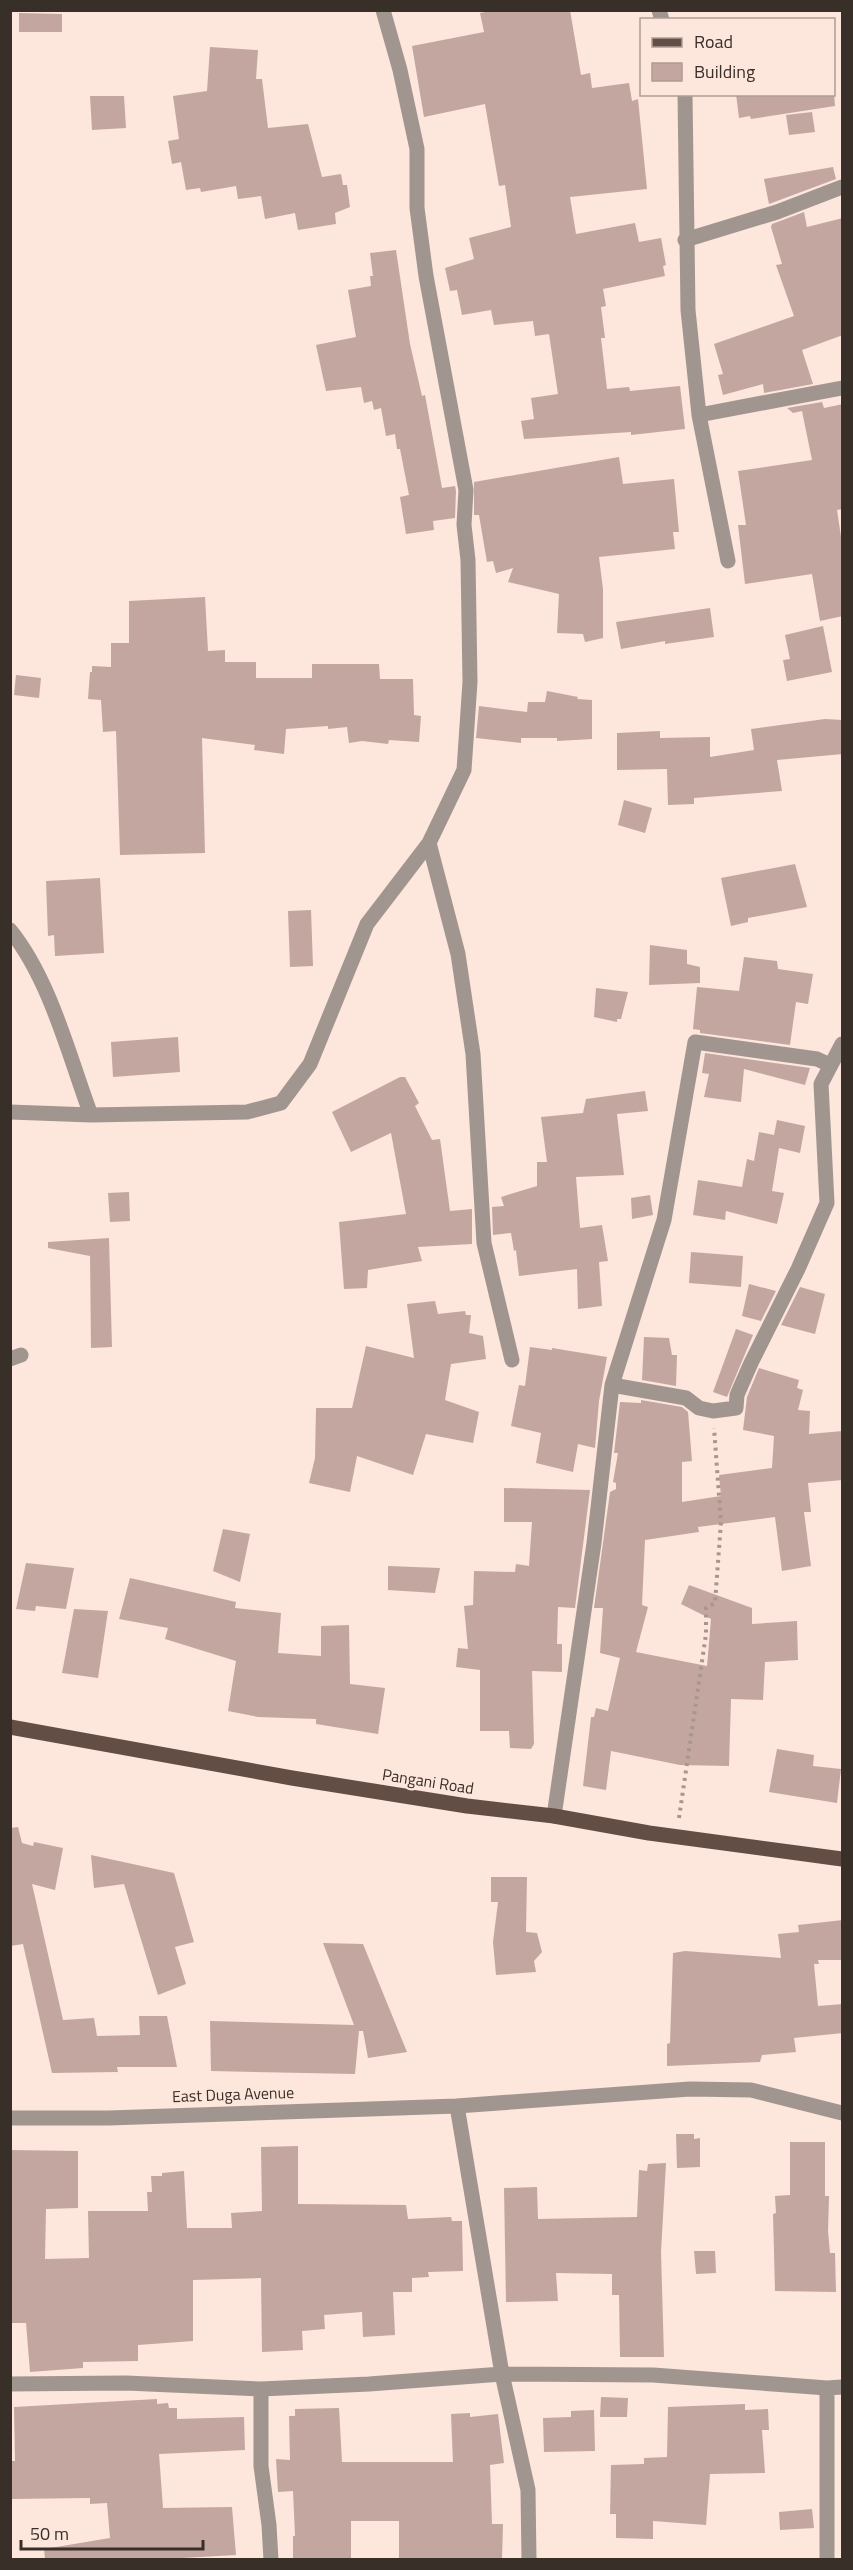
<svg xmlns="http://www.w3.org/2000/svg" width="853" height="2570" font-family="'Titillium Web',sans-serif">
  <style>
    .building { fill: #c4a6a0 }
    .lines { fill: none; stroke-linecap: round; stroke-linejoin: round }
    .path { stroke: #a8968e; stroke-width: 4; stroke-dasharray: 3 4.5; stroke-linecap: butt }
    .minor { stroke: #a19590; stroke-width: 15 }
    .major { stroke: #634e46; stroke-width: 15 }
    .labels { text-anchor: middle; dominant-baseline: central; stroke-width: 4.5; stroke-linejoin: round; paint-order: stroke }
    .street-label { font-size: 16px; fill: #392f29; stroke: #fde6db }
  </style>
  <rect width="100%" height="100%" fill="#fde6db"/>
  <path class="building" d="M496 10H570L581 75 590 73 592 88 629 83 632 101 638 99 647 189 570 197 576 234 635 223 639 242 661 238 666 265 663 266 665 276 603 289 606 306 601 307 605 338H601L607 389 629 387 630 391 680 386 685 429 631 435V432L524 439 521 421 534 419 531 398 558 394 549 334 535 336 533 321 494 325 491 310 462 315 457 290 450 291 445 268 474 259 469 238 511 227 505 185 499 186 485 104 424 117 412 46 484 32 480 13Z
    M19 13 62 14V32H19Z
    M210 47 258 50 256 79H262L268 128 308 124 322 177 341 174 343 185H347L350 207 335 213 336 224 298 230 295 213 265 219 261 196 238 199 236 186 201 192 200 188 186 190 181 162 172 164 168 141 179 139 173 96 207 91Z
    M736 94H834L835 106 751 119 750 116 739 118Z
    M90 96H124L126 128 92 130Z
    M812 112 815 132 789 135 786 115Z
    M833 167 836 179 769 204 764 179Z
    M804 212 807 227 843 218V335L802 350 813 384 764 393 763 384 723 395 718 375 723 374 714 344 794 316 776 265 782 264 771 227 772 224Z
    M396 250 410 344 422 396 425 395 442 488 455 486 456 491 455 518 433 521 434 530 406 534 400 497 409 495 400 449H397L395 434 386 436 381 408 374 410 372 401 364 403 361 387 326 391 316 345 356 337 348 290 371 286 370 276H373L370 253Z
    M822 402 824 408 843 404V509L837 510 843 550V616L820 621 812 574 745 584 738 525H746L738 471 812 460 802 411 793 413 787 408Z
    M619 457 623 484 674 479 679 532H673L675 549 599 557 603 589V638L585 642 583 634 557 633 559 594 508 582 513 568 496 573 493 561 487 562 479 515H474V482Z
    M205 597 208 651 225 650V662H256V678H312V664H379L380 679H413L414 715 421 716 419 742 389 740 388 744 362 741 349 743 347 727 328 729V726L286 729 284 754 254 750 255 745 202 738 205 853 120 855 116 731 103 732 101 700 88 699 90 672H92V666L111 667V643H129V601Z
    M710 608 714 637 665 644V641L621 649 616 622Z
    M823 626 832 672 787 681 783 660 790 659 785 635Z
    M16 675 41 678 39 698 14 695Z
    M547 691 578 697 577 699 592 700V739L557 741V738H521V743L476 738 479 706 527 712 528 702H545Z
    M825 719 843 720V754L777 760 782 791 694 798V804L668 805 667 769 617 770V733L660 731V738L710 737V757L754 750 751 729Z
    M624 800 652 808 645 833 618 825Z
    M795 864 807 907 748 918V922L731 926 721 878Z
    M100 878 104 953 55 956 54 935 48 936 46 881Z
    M311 910 313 966 290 967 288 911Z
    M650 945 687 950V964L700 967V983L649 985Z
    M744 957 777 961 778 969 813 974 808 1004 796 1002 790 1045 700 1033V1030L693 1029 697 987 739 991Z
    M596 988 628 992 621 1019H617V1022L594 1017Z
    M178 1037 180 1072 113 1077 111 1042Z
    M705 1053 810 1068 805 1085 744 1069 741 1102 704 1097 709 1074 702 1073Z
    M400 1077H405L419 1103 415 1106 432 1140 440 1139 450 1211 472 1209V1244L418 1247 422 1261 368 1270 367 1288 344 1289 339 1222 406 1214 391 1133 351 1152 332 1112Z
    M645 1091 648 1111 617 1114 624 1175 576 1177 580 1228 602 1225 608 1261 599 1262 602 1306 578 1309 577 1269 519 1276 516 1250 514 1251 511 1233 493 1235 492 1207 504 1206 501 1197 537 1186V1162H547L541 1117 583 1113 586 1099Z
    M777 1120 805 1126 800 1153 779 1148 772 1191 784 1193 777 1224 726 1211 725 1220 693 1215 698 1180 742 1187 747 1159 754 1161 759 1132 774 1135Z
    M129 1192 130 1221 110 1222 108 1193Z
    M650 1195 653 1215 632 1219 631 1198Z
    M109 1238 112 1347 91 1348 90 1256 48 1248V1242Z
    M691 1252 743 1256 741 1287 689 1283Z
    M749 1284 776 1291 761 1321 742 1316Z
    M800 1287 825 1294 815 1334 781 1325Z
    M435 1301 438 1314 465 1311 466 1315H471L469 1333 483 1336 486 1359 451 1364 445 1400 479 1412 473 1443 426 1434 413 1475 357 1456 350 1492 309 1483 315 1458 316 1408H352L366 1346 414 1358 407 1304Z
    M736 1329 753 1335 727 1397 713 1392Z
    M644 1337 669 1338 672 1355H677L676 1386 642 1380Z
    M530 1347 552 1350V1348L607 1357 599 1401 595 1448 578 1444 573 1472 536 1463 541 1433 511 1426 519 1385 525 1386Z
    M759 1368 799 1380 797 1388 803 1390 798 1410 810 1411 809 1434 843 1431V1480L808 1483 811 1512H804L811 1566 782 1571 775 1517 698 1527 699 1532 645 1540 642 1605 648 1607 636 1652 707 1666 711 1619 681 1604 689 1585 752 1608V1624L797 1621 798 1660 765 1662 763 1700 731 1699 729 1766 680 1765 611 1751 606 1790 583 1786 591 1717H594L596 1708 608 1711 620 1658 600 1653 603 1608H594L610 1492 616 1489V1483L613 1482 618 1453H614L620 1402 641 1403V1400L682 1407 688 1412 692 1461 682 1462V1502L721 1496 719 1475 772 1468 774 1436 743 1430 747 1397Z
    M504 1488 590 1490 575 1608 558 1607 557 1644H562V1672L532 1671 534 1744 531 1749 510 1748 509 1731H480V1670L456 1667 458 1648 468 1649 464 1606 473 1605 474 1571 515 1572 516 1564 529 1566 532 1522H504Z
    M223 1529 250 1534 240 1582 213 1571Z
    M26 1563 74 1568 66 1609 36 1606 35 1611 16 1609Z
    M388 1566 440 1568 435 1593 388 1590Z
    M130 1578 236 1602 235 1608 281 1613 278 1653 321 1656V1626L349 1625 350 1684 385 1688 378 1734 316 1724V1719L258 1717 228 1711 236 1661 165 1639 168 1628 119 1619Z
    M74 1609 108 1611 98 1678 62 1673Z
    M777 1749 814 1755 813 1766 841 1769 837 1803 769 1792Z
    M18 1827 22 1843 33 1846 34 1842 63 1848 55 1890 32 1884 63 2020 94 2018 97 2036 140 2035 139 2016H167L177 2067H117L118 2072 52 2073 23 1944 10 1946V1828Z
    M91 1855 174 1873 194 1942 175 1947 186 1984 158 1995 124 1884 94 1888Z
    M491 1877H527L526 1932 537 1933 542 1952 534 1961 536 1972 496 1975 493 1942 498 1902H491Z
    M843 1920V1960H818L819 1964H814L818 2006 843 2004V2033L794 2038 796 2052 762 2055 760 2062 667 2066V2044L670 2043 673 1953 685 1951 781 1958 778 1934 799 1932 798 1925Z
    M323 1943 363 1944 407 2052 368 2058 363 2031H359L355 2074 211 2071 210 2021 354 2025Z
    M676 2134H694V2139L700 2138V2167L677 2168Z
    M790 2142H825V2196H829L828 2231 830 2253H835L836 2292 775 2291 773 2214 776 2213 775 2196 790 2195Z
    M298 2146V2204L406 2205 408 2219 451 2217 452 2221H462L463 2271 428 2272 429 2277 412 2278V2292H393L395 2335 363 2337 362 2312 324 2315 325 2329 302 2331 303 2350 262 2352 261 2278 193 2280V2341L138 2345V2361L83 2362V2368L30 2372 26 2323H10V2150L78 2151V2208L46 2209 45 2259 89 2258 88 2211H148L147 2192H152L151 2176H162V2173L184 2171 187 2228H232L231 2213 262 2211 261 2147Z
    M666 2163 661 2252 664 2357H620L619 2295H612V2274L556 2273 558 2301 506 2302 504 2188 537 2187 538 2219 637 2217 639 2170 647 2171 648 2164Z
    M694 2251H715L716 2273 696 2274Z
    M601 2397 628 2398 627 2417H600Z
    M157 2399V2404L168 2403 169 2408H177V2419L244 2417 245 2450 159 2454 163 2508 232 2507 236 2555 164 2559H45L44 2549 110 2538 107 2503 90 2504V2498L10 2499V2461H15L14 2407Z
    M745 2404V2410L768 2409 769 2430H762L765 2473 710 2474 706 2525 653 2521V2539L616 2538V2514H610L611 2465 644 2464V2458L667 2457 668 2407Z
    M339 2408 342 2462H453L451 2414 470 2413V2417L498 2414 504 2463 490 2465 492 2524H503L502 2559H399V2521H351V2559H293V2536H295L293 2491 278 2492 276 2459 290 2460 289 2416H295V2409Z
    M594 2410 595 2451 544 2452 543 2418 571 2417V2411Z
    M812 2509 814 2528 780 2530 779 2512Z"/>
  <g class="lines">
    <path class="path" d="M679 1818 706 1634V1608L715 1603 721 1522 714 1428"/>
    <path class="minor" d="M659 10 662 20
      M685 94 688 310 699 415 728 561
      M685 240 777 212 842 187
      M699 415 842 388
      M429 843 458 954 473 1054 484 1243 512 1360
      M10 930C50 979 69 1056 91 1115
      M10 1112 91 1115 247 1112 281 1103 310 1064 367 924 429 843 464 770 470 682 468 560 464 525 466 490 426 276 417 208V149L400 70 383 10
      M10 1359 21 1355
      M612 1385 686 1398 699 1408 713 1411 736 1408 737 1395 751 1363 798 1269 827 1203 821 1084 842 1044
      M554 1816 594 1543 612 1385 664 1220 695 1042 817 1059 830 1065
      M457 2106 502 2374 528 2490 529 2560
      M10 2118H109L457 2106 690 2089 751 2090 842 2113
      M10 2384 126 2383 261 2389 369 2384 502 2374 653 2375 827 2388 842 2387
      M261 2389V2466L269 2525 271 2560
      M827 2560V2388"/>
    <path class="major" d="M10 1727 292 1778 467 1806 554 1816 649 1833 842 1859"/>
  </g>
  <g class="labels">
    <g class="street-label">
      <text transform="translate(428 1781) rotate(9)">Pangani Road</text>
      <text transform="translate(233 2094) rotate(-2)">East Duga Avenue</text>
    </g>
  </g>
  <rect width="853" height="2570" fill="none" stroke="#392f29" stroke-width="24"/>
  <rect x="640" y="18" width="195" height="78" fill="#fde6db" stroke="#af9d94" stroke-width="1.5"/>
  <rect x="652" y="38" width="30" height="9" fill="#634e46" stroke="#af9d94" stroke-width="1.5"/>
  <text x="694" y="48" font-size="18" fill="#392f29">Road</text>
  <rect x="652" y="63" width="30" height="18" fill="#c4a6a0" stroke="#af9d94" stroke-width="1.5"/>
  <text x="694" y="78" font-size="18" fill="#392f29">Building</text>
  <path d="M21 2540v9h182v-9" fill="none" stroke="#392f29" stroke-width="3"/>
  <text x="30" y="2540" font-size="18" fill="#392f29" stroke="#fde6db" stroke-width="4.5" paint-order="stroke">50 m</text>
</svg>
